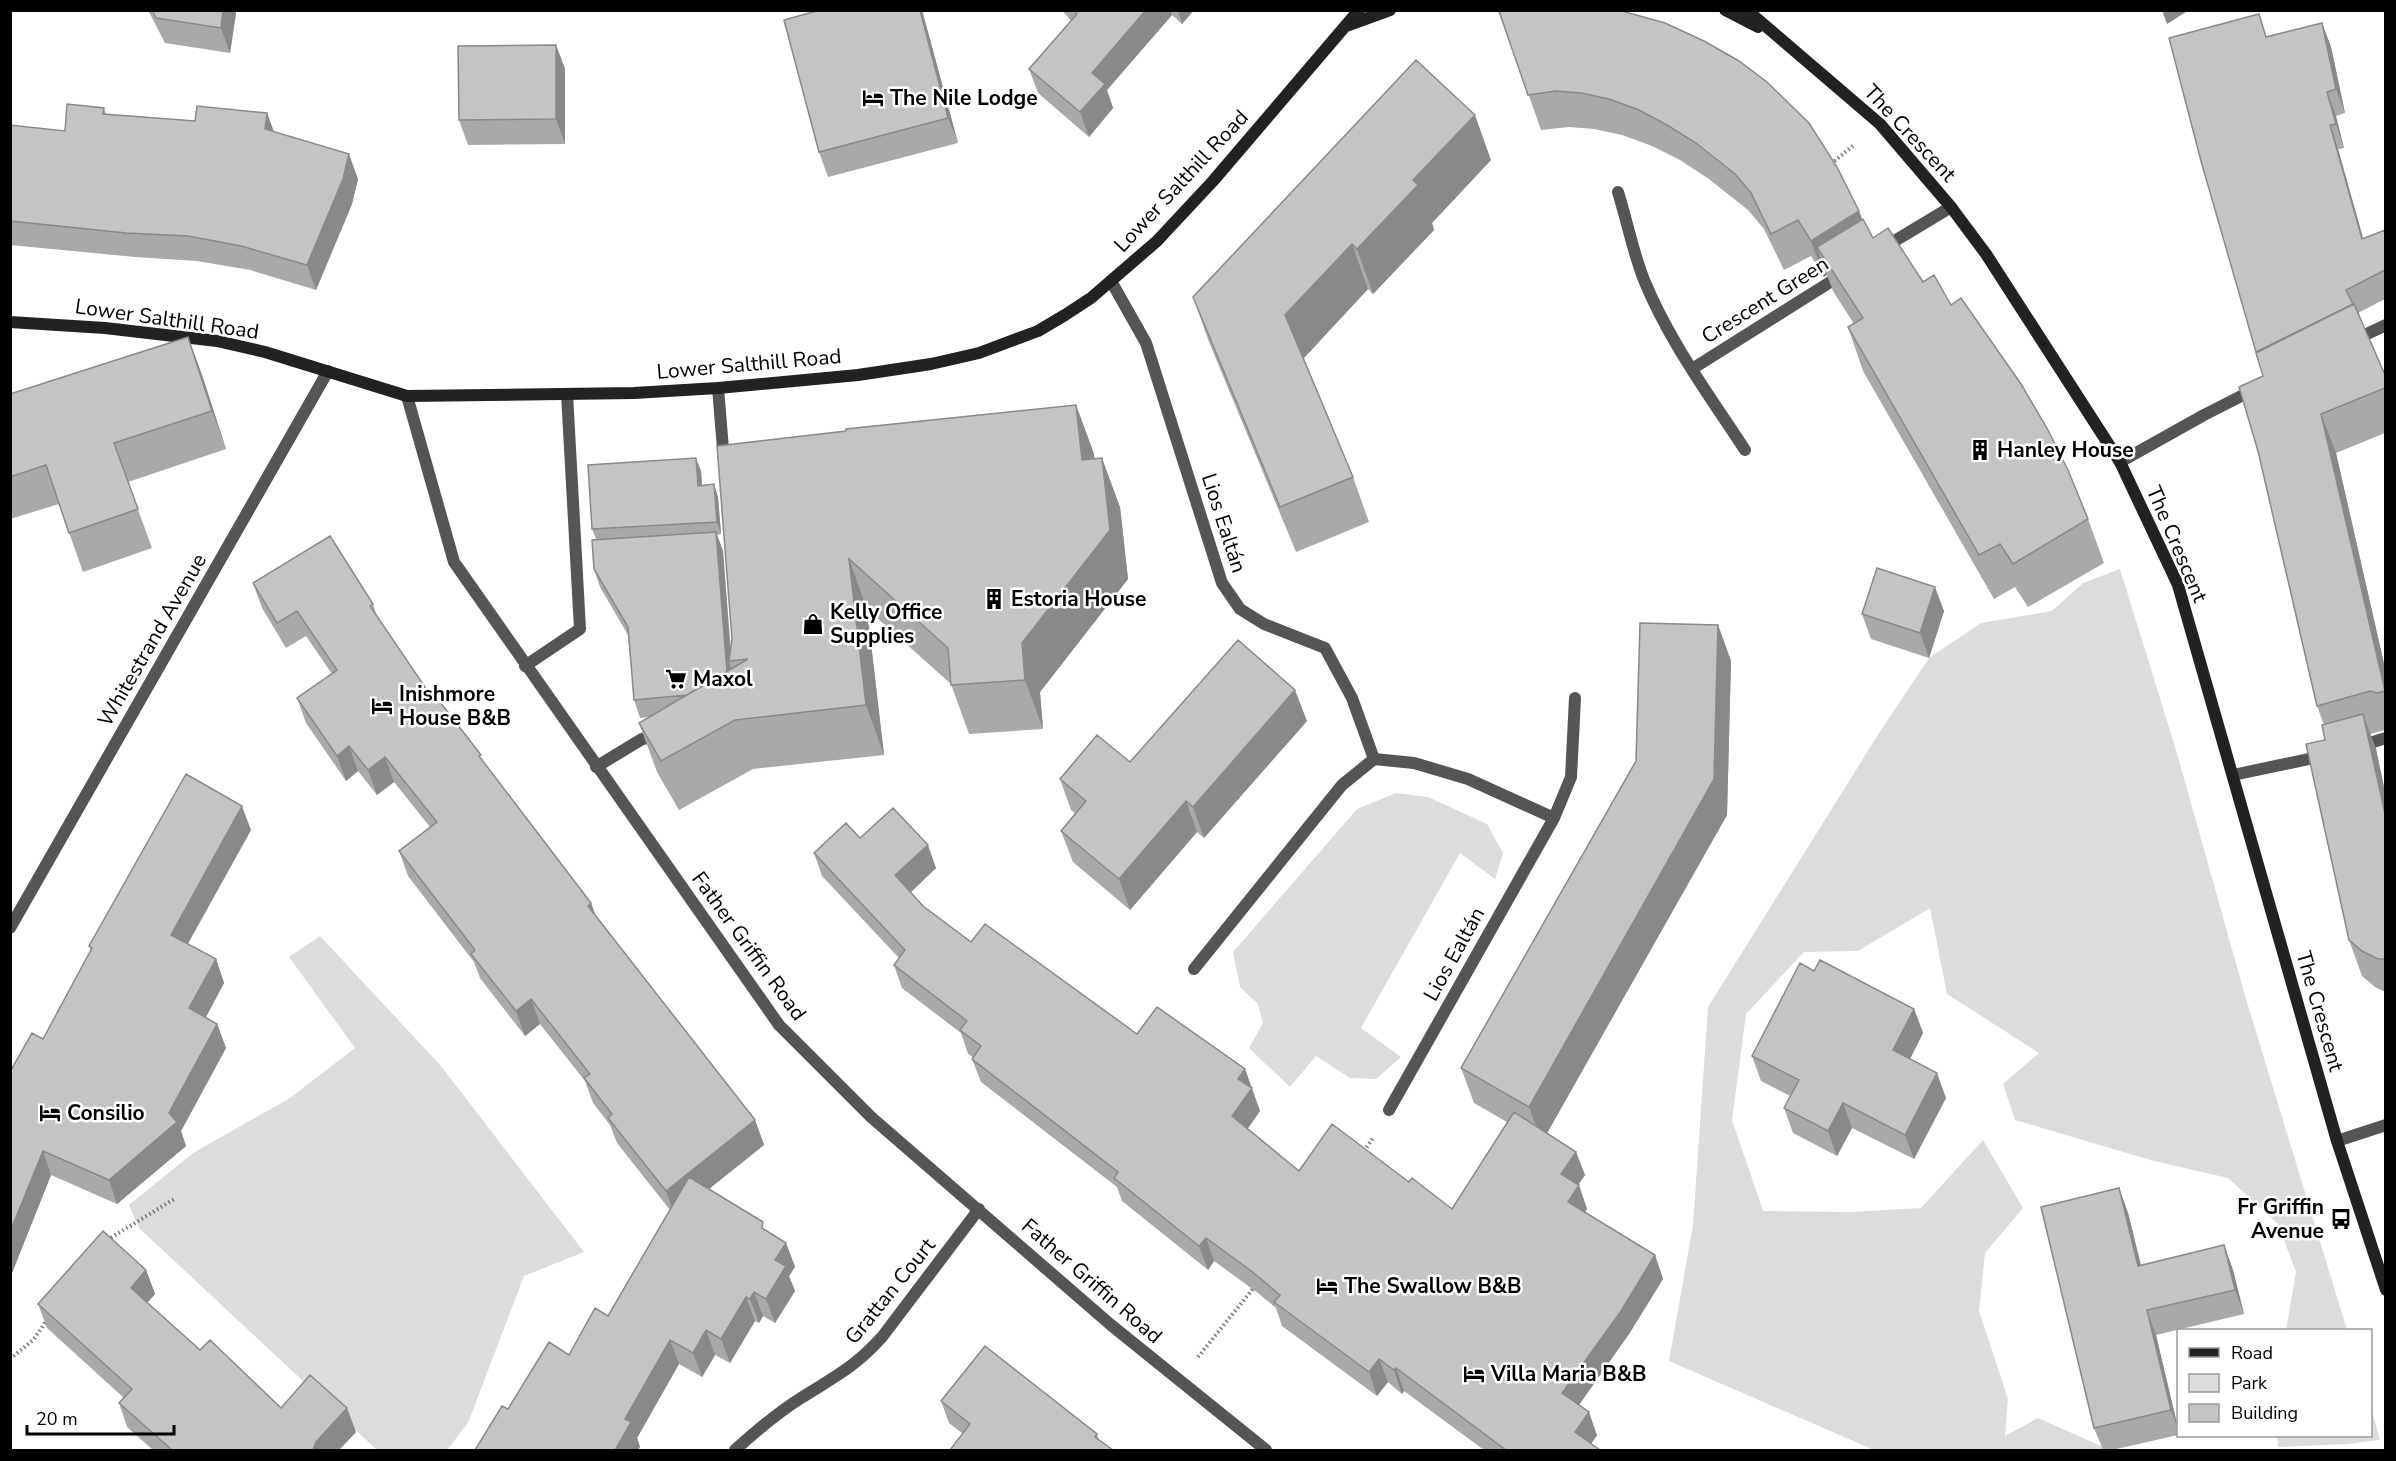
<svg xmlns="http://www.w3.org/2000/svg" width="2396" height="1461" font-family="'Nunito Sans',sans-serif">
  <style>
    .green { fill: #dcdcdc }
    .lines { fill: none; stroke-linecap: round; stroke-linejoin: round }
    .path { stroke: #777; stroke-width: 4; stroke-dasharray: 1.5 3; stroke-linecap: butt }
    .lane { stroke: #555; stroke-width: 12 }
    .street { stroke: #555; stroke-width: 12 }
    .secondary { stroke: #222; stroke-width: 12 }
    .wall { fill: #a9a9a9 }
    .shaded-wall { fill: #898989 }
    .building { fill: #c4c4c4; stroke: #898989; stroke-width: 1.5 }
    .labels { text-anchor: middle; dominant-baseline: central; stroke-width: 5; stroke-linejoin: round; paint-order: stroke }
    .poi-label { font-size: 21px; font-weight: bold; fill: #000; stroke: #fff; text-anchor: start }
    .street-label { font-size: 21px; fill: #000; stroke: #fff }
  </style>
  <rect width="100%" height="100%" fill="#fff"/>
  <path class="green" d="M2120 569 2176 750 2246 999 2347 1330H2286L2296 1272 2278 1224 2228 1178 2154 1161 2015 1120 2003 1084 2039 1053 1947 994 1930 908 1858 951 1804 952 1746 1014 1732 1120 1763 1211 1852 1212 1921 1208 1983 1140 2023 1208 1985 1253 1979 1311 2008 1399 2005 1436 2038 1418 2110 1450H1874L1669 1361 1693 1225 1708 1007 1881 730 1929 658 1981 623 2052 611 2083 583Z
    M1396 793 1428 797 1487 824 1503 853 1495 879 1460 853 1361 1028 1401 1057 1376 1079 1350 1078 1316 1056 1290 1087 1249 1048 1263 1023 1258 1004 1240 987 1233 952 1357 809Z
    M320 936 441 1066 584 1252 524 1276 468 1423 447 1450H377L139 1228 129 1205 193 1153 290 1098 355 1048 289 957Z
    M2371 1408 2380 1440 2347 1444 2278 1447 2277 1436H2370Z"/>
  <g class="lines">
    <path class="path" d="M1831 164 1855 144
      M1364 1151 1373 1138
      M107 1240 176 1198
      M1198 1357 1256 1285
      M10 1359 33 1340 47 1320"/>
    <path class="lane" d="M718 388 724 461
      M525 666 580 629 567 394
      M596 767 642 739 659 736"/>
    <path class="street" d="M1618 192C1627 221 1633 252 1644 280 1669 341 1709 395 1745 450
      M1883 248 1951 207
      M1111 281 1146 343 1222 583 1240 609 1264 624 1325 648 1352 698 1374 759
      M2354 340 2386 325
      M1692 369 1843 274
      M407 396 454 562 779 1025 871 1117 1111 1325 1266 1450
      M2120 462 2204 415 2255 389
      M2360 746 2386 738
      M2233 775 2323 756
      M10 928 328 371
      M1194 969 1342 785 1374 759 1414 763 1468 779 1554 818
      M1389 1110 1554 818 1571 777 1575 698
      M2337 1141 2386 1125
      M735 1450C756 1431 777 1413 801 1398 834 1377 854 1368 882 1337L979 1209"/>
    <path class="secondary" d="M1725 10 1758 27
      M1747 10 1880 124 1951 207 1986 254 2120 462 2178 585 2337 1141 2386 1290
      M1346 26 1390 10
      M10 322 105 328 217 341 265 352 407 396 634 393 718 388 858 375 931 364 979 353 1038 331 1065 315 1091 298 1157 241 1213 181 1359 10"/>
  </g>
  <path class="wall" d="M148 10H235L236 13 230 53 165 43Z
    M820 10H922L958 143 828 177 819 152Z
    M1062 10H1194L1182 24 1172 15 1107 90 1113 108 1089 137 1038 93 1029 69 1071 21Z
    M1499 11 1859 211 1862 219 1873 238 1951 305 2088 519 2104 563 2028 607 2015 587 1994 599 1863 371 1848 327 1854 324 1833 291 1827 275 1824 277 1811 256 1784 270 1764 229 1748 210 1709 179 1680 160 1652 146 1622 135 1594 129 1569 127 1541 130Z
    M2322 23 2331 47 2345 113 2336 116 2344 148 2338 149 2363 238 2385 230V299L2358 313 2385 375V433L2336 453 2385 668V730L2370 734 2376 749 2385 792V992L2375 987 2362 976 2349 940 2324 725 2317 706 2263 376 2257 352 2267 36Z
    M556 45 565 69V144L468 145 459 120Z
    M104 108 106 114 195 121 267 113 274 132 358 179 352 204 316 290 250 270 197 261 135 257 10 245V125L65 131Z
    M1491 160 1432 223 1434 230 1373 294 1368 289 1304 358 1353 477 1369 522 1296 552 1209 342 1193 297Z
    M188 337 202 375 226 449 128 482 152 548 83 572 59 504 10 519V394Z
    M1076 405 1094 454V459L1120 507 1128 579 1040 692 1043 729 969 734 951 684 867 609 884 755 753 769 679 810 657 772 639 723 649 717 640 718 634 700 628 635 600 587 594 569 596 539 592 529 701 471 702 486 718 497 721 534 717 535 723 551 731 650 732 639Z
    M253 583 373 604 377 616 431 696 483 761 591 903 596 917 755 1120 764 1145 709 1189 766 1231 786 1243 795 1267 789 1276 795 1291 775 1323 763 1316 759 1323 755 1321 730 1363 715 1355 702 1377 679 1364 637 1438 640 1447 508 1409 569 1355 608 1316 670 1210 617 1143 610 1125 593 1103 585 1081 540 1024 525 1036 480 978 474 962 408 876 399 851 430 827 394 782 377 795 358 771 346 781 306 723 297 698 332 674 306 636 286 648 262 608Z
    M1944 611 1929 658 1871 639 1862 614Z
    M1718 625 1731 661 1727 815 1547 1133 1576 1152 1585 1175 1578 1185 1587 1209 1585 1212 1655 1255 1663 1279 1629 1334 1579 1405 1597 1435 1591 1444 1600 1450H1484L1404 1391 1402 1394 1388 1382 1377 1396 1282 1326 1276 1308 1258 1293 1214 1261 1208 1270 1122 1201 1117 1187 981 1082 972 1059 973 1057 968 1054 961 1033 902 988 894 965 899 958 822 876 814 853 860 838 936 868 910 892 923 906 971 942 1137 1034 1245 1069 1260 1111 1247 1129 1299 1171 1409 1182 1452 1209 1507 1122 1474 1103 1461 1068Z
    M1307 721 1204 838 1197 832 1130 910 1073 862 1061 831 1076 814 1071 810 1060 779Z
    M251 830 188 944 216 959 224 983 206 1017 217 1024 226 1048 181 1131 186 1146 117 1204 51 1175 10 1278 43 1039 91 951 89 946Z
    M1814 971 1914 1009 1923 1033 1910 1059 1946 1098 1914 1159 1852 1128 1837 1156 1793 1133 1784 1108 1790 1096 1761 1081 1752 1056Z
    M2119 1188 2128 1213 2141 1265 2224 1245 2233 1270 2244 1314 2156 1335 2178 1427V1435L2112 1450H2103L2094 1428Z
    M146 1270 155 1294 147 1303 200 1350 281 1408 356 1432 339 1450H153L127 1427 119 1403 124 1398 47 1328 38 1304Z
    M941 1401 1097 1434 1099 1440 963 1434 949 1423Z"/>
  <path class="shaded-wall" d="M223 10H235L236 13 230 53 221 28Z
    M920 10H922L958 143 948 118Z
    M1146 10H1170L1172 15 1107 90 1113 108 1089 137 1080 112 1092 73Z
    M1178 10H1194L1182 24Z
    M2162 10H2189L2167 24Z
    M2322 23 2331 47 2345 113 2336 89Z
    M556 45 565 69V144L556 119Z
    M2327 92 2336 116 2344 148 2336 124Z
    M267 113 276 138 265 129Z
    M1475 115 1491 160 1432 223 1434 230 1373 294 1357 249 1413 180Z
    M2330 125 2338 149 2370 263 2362 239Z
    M349 154 358 179 352 204 316 290 307 265Z
    M1859 211 1872 247H1817L1827 275 1824 277 1811 241Z
    M1352 244 1368 289 1302 360 1285 315Z
    M188 337 202 375 226 449 212 411Z
    M1076 405 1094 454 1100 509 1082 460Z
    M2321 414 2336 453 2385 668V690Z
    M696 458 701 471 703 499 698 486Z
    M1102 458 1120 507 1128 579 1040 692 1043 729 1025 680 1022 643Z
    M714 484 718 497 721 534 717 522Z
    M716 532 723 551 731 661H729L732 671 726 710Z
    M849 559 867 609 884 755 866 705Z
    M1935 587 1944 611 1929 658 1920 633Z
    M1718 625 1731 661 1727 815 1542 1142 1529 1107Z
    M1295 690 1307 721 1204 838 1193 807Z
    M2363 714 2376 749 2385 792V814Z
    M349 746 358 771 346 781 337 756Z
    M385 757 394 782 377 795 368 770Z
    M1186 801 1197 832 1130 910 1119 879Z
    M242 806 251 830 179 959 171 935Z
    M928 845 936 868 904 899 895 875Z
    M591 903 600 928 588 906Z
    M216 959 224 983 198 1032 189 1008Z
    M531 999 540 1024 525 1036 516 1011Z
    M1914 1009 1923 1033 1902 1075 1893 1050Z
    M217 1024 226 1048 181 1131 186 1146 117 1204 109 1180 169 1113Z
    M1245 1069 1260 1111 1240 1140 1232 1116 1238 1079Z
    M1937 1073 1946 1098 1914 1159 1905 1135Z
    M1843 1103 1852 1128 1837 1156 1828 1131Z
    M755 1120 764 1145 675 1216 666 1191Z
    M43 1151 51 1175 10 1278V1232Z
    M1576 1152 1585 1175 1570 1197 1561 1174Z
    M1579 1185 1587 1209 1576 1225 1568 1202Z
    M2119 1188 2128 1213 2147 1291 2138 1266Z
    M1206 1238 1214 1261 1208 1270 1199 1246Z
    M786 1243 795 1267 789 1276 795 1291 775 1323 766 1299 775 1260Z
    M2224 1245 2233 1270 2244 1314 2235 1290Z
    M1655 1255 1663 1279 1629 1334 1571 1416 1562 1393Z
    M146 1270 155 1294 139 1312 131 1288Z
    M754 1292 763 1316 759 1323 750 1299Z
    M746 1297 755 1321 730 1363 721 1339Z
    M2147 1310 2156 1335 2178 1429 2171 1410Z
    M706 1330 715 1355 702 1377 693 1353Z
    M670 1340 679 1364 637 1438 640 1447 638 1450H615L625 1419Z
    M1379 1359 1388 1382 1377 1396 1369 1372Z
    M1396 1368 1404 1391 1402 1394 1394 1370Z
    M347 1408 356 1432 339 1450H313L316 1442Z
    M1589 1412 1597 1435 1587 1450 1575 1432Z"/>
  <path class="building" d="M152 10H223L221 28 156 18Z
    M820 10H920L948 118 819 152 784 20Z
    M1074 10H1146L1092 73 1105 84 1080 112 1029 69 1077 14Z
    M1505 10 1622 11 1665 23 1704 41 1739 61 1767 82 1809 123 1837 167 1859 211 1811 241 1798 220 1771 234 1751 193 1735 174 1696 143 1667 125 1639 110 1609 99 1581 93 1556 91 1528 95 1499 11Z
    M2259 14 2266 37 2322 23 2336 89 2327 92 2336 124 2330 125 2362 239 2385 230V270L2346 290 2353 304 2256 352 2201 161 2169 38Z
    M556 45V119L459 120 458 46Z
    M1416 60 1475 115 1413 180 1418 185 1357 249 1352 244 1285 315 1353 477 1280 507 1193 297Z
    M67 104 104 108 103 114 195 121 197 106 267 113 265 129 349 154 343 179 307 265 241 246 188 236 126 233 10 221V125L65 131Z
    M1863 219 1873 238 1888 228 1923 282 1934 275 1951 305 1961 298 2021 384 2048 430 2068 470 2088 519 2013 564 2000 544 1979 555 1848 327 1863 318 1817 247Z
    M2354 304 2385 375V388L2321 414 2385 691 2377 693 2370 691 2317 706 2258 451 2239 387 2263 376 2256 353Z
    M188 337 212 411 114 443 138 509 69 533 46 465 10 477V394Z
    M1076 405 1082 460 1102 458 1110 530 1022 643 1025 680 951 685 948 648 849 559 866 705 735 720 661 761 639 723 748 659 729 661 732 639 717 446 846 431V429Z
    M696 458 698 486 714 484 717 522 592 529 588 465Z
    M716 532 727 672 687 695 634 700 628 627 594 569 592 540Z
    M330 536 373 604 370 606 431 696 434 694 481 755 479 756 591 903 588 906 755 1120 666 1191 608 1118 612 1114 584 1078 590 1074 531 999 516 1011 471 954 475 950 399 851 437 822 385 757 368 770 349 746 337 756 297 698 337 670 297 611 277 623 253 583Z
    M1877 568 1935 587 1920 633 1862 614Z
    M1640 623 1718 625 1714 779 1529 1107 1461 1068 1636 761Z
    M1238 640 1295 690 1193 807 1186 801 1119 879 1061 831 1086 801 1060 779 1097 735 1130 762Z
    M2363 714 2385 814V959H2378L2362 951 2349 940 2306 744 2325 740 2322 725Z
    M186 774 242 806 171 935 216 959 189 1008 217 1024 169 1113 177 1122 109 1180 43 1151 10 1232V1072L32 1033 43 1039 92 948 89 946Z
    M893 808 928 845 895 875 923 906 971 942 985 924 1137 1034 1157 1007 1245 1069 1238 1079 1252 1088 1232 1116 1299 1171 1332 1124 1409 1182 1412 1178 1452 1209 1514 1112 1576 1152 1561 1174 1579 1185 1568 1202 1655 1255 1621 1311 1562 1393 1589 1412 1575 1432 1600 1450H1506L1396 1368 1394 1370 1379 1359 1369 1372 1274 1302 1280 1295 1250 1270 1206 1238 1199 1246 1114 1178 1118 1172 972 1059 981 1046 960 1030 967 1021 894 965 905 950 814 853 846 823 860 838Z
    M1820 960 1914 1009 1893 1050 1937 1073 1905 1135 1843 1103 1828 1131 1784 1108 1799 1080 1752 1056 1800 963 1814 971Z
    M689 1177 763 1222 762 1228 786 1243 775 1260 786 1266 766 1299 754 1292 750 1299 746 1297 721 1339 706 1330 693 1353 670 1340 625 1419 631 1422 615 1450H475L502 1406 508 1409 549 1342 569 1355 595 1308 608 1316Z
    M2119 1188 2138 1266 2224 1245 2235 1290 2147 1310 2171 1410 2094 1428 2041 1207Z
    M103 1231 146 1270 131 1288 200 1350 210 1340 281 1408 310 1375 347 1408 316 1442 313 1450H172L119 1403 132 1389 38 1304Z
    M985 1346 1097 1434 1095 1437 1113 1450H950L970 1424 941 1401Z"/>
  <defs>
    <symbol id="hotel-bare" viewBox="-9 -9 18 18"><path d="M-6-4.5h1.5V1H6V5H4.5V3h-9V5H-6ZM-4 0a1.8 1.8 0 1 1 3.6 0ZM.5 0V-2.5h3Q6-2.5 6 0Z" fill="#000" stroke="#fff" stroke-width="2.5" paint-order="stroke"/></symbol>
    <symbol id="building-bare" viewBox="-9 -9 18 18"><path d="M-4-6H4V6H1V3H-1V6H-4ZM-2.5-4.3h1.7v1.8h-1.7ZM.8-4.3h1.7v1.8H.8ZM-2.5-1h1.7V.8h-1.7ZM.8-1h1.7V.8H.8Z" fill="#000" stroke="#fff" stroke-width="2.5" paint-order="stroke"/></symbol>
    <symbol id="shop-bare" viewBox="-9 -9 18 18"><path d="M-5-2.5h2.3a2.7 3.5 0 0 1 5.4 0H5L5.5 6h-11ZM-1.5-2.5h3a1.5 2.3 0 0 0-3 0Z" fill="#000" stroke="#fff" stroke-width="2.5" paint-order="stroke"/></symbol>
    <symbol id="supermarket-bare" viewBox="-9 -9 18 18"><path d="M-6-5.5h2.5l.6 2H6L4.5 2H-2.5L-4.4-4H-6ZM-1.5 3.2a1.3 1.3 0 1 0 .1 0ZM3 3.2a1.3 1.3 0 1 0 .1 0Z" fill="#000" stroke="#fff" stroke-width="2.5" paint-order="stroke"/></symbol>
    <symbol id="bus-bare" viewBox="-9 -9 18 18"><path d="M-5-6H5V4H4V6H2V4H-2V6H-4V4H-5ZM-3.5-4V0h7V-4ZM-3.5 1.2v1.5H-2V1.2ZM2 1.2v1.5H3.5V1.2Z" fill="#000" stroke="#fff" stroke-width="2.5" paint-order="stroke"/></symbol>
  </defs>
  <g fill-rule="evenodd">
    <use href="#hotel-bare" x="858" y="83" width="30" height="30"/>
    <use href="#building-bare" x="1965" y="435" width="30" height="30"/>
    <use href="#building-bare" x="979" y="584" width="30" height="30"/>
    <use href="#shop-bare" x="798" y="609" width="30" height="30"/>
    <use href="#supermarket-bare" x="661" y="664" width="30" height="30"/>
    <use href="#hotel-bare" x="367" y="691" width="30" height="30"/>
    <use href="#hotel-bare" x="35" y="1098" width="30" height="30"/>
    <use href="#bus-bare" x="2326" y="1204" width="30" height="30"/>
    <use href="#hotel-bare" x="1312" y="1271" width="30" height="30"/>
    <use href="#hotel-bare" x="1459" y="1359" width="30" height="30"/>
  </g>
  <g class="labels">
    <g class="poi-label">
      <text x="890" y="98">The Nile Lodge</text>
      <text x="1997" y="450">Hanley House</text>
      <text x="1011" y="599">Estoria House</text>
      <text x="830" y="612">Kelly Office<tspan x="830" dy="24">Supplies</tspan></text>
      <text x="693" y="679">Maxol</text>
      <text x="399" y="694">Inishmore<tspan x="399" dy="24">House B&amp;B</tspan></text>
      <text x="67" y="1113">Consilio</text>
      <text x="2324" y="1207" text-anchor="end">Fr Griffin<tspan x="2324" dy="24">Avenue</tspan></text>
      <text x="1344" y="1286">The Swallow B&amp;B</text>
      <text x="1491" y="1374">Villa Maria B&amp;B</text>
    </g>
    <g class="street-label">
      <text transform="translate(1910 133) rotate(47)">The Crescent</text>
      <text transform="translate(1181 181) rotate(-47)">Lower Salthill Road</text>
      <text transform="translate(1765 300) rotate(-32)">Crescent Green</text>
      <text transform="translate(167 319) rotate(8)">Lower Salthill Road</text>
      <text transform="translate(749 364) rotate(-5)">Lower Salthill Road</text>
      <text transform="translate(1224 523) rotate(72)">Lios Ealtán</text>
      <text transform="translate(2177 544) rotate(67)">The Crescent</text>
      <text transform="translate(152 640) rotate(-60)">Whitestrand Avenue</text>
      <text transform="translate(749 946) rotate(54)">Father Griffin Road</text>
      <text transform="translate(1454 954) rotate(-61)">Lios Ealtán</text>
      <text transform="translate(2320 1011) rotate(74)">The Crescent</text>
      <text transform="translate(1092 1281) rotate(41)">Father Griffin Road</text>
      <text transform="translate(890 1291) rotate(-51)">Grattan Court</text>
    </g>
  </g>
  <rect width="2396" height="1461" fill="none" stroke="#000000" stroke-width="24"/>
  <rect x="2177" y="1329" width="195" height="108" fill="#ffffff" stroke="#999999" stroke-width="1.5"/>
  <rect x="2189" y="1348" width="30" height="9" fill="#222222" stroke="#999999" stroke-width="1.5"/>
  <text x="2231" y="1359" font-size="18" fill="#000000">Road</text>
  <rect x="2189" y="1374" width="30" height="18" fill="#dcdcdc" stroke="#999999" stroke-width="1.5"/>
  <text x="2231" y="1389" font-size="18" fill="#000000">Park</text>
  <rect x="2189" y="1404" width="30" height="18" fill="#c4c4c4" stroke="#999999" stroke-width="1.5"/>
  <text x="2231" y="1419" font-size="18" fill="#000000">Building</text>
  <path d="M27 1425v9h147v-9" fill="none" stroke="#000000" stroke-width="3"/>
  <text x="36" y="1425" font-size="18" fill="#000000" stroke="#ffffff" stroke-width="4.5" paint-order="stroke">20 m</text>
</svg>
